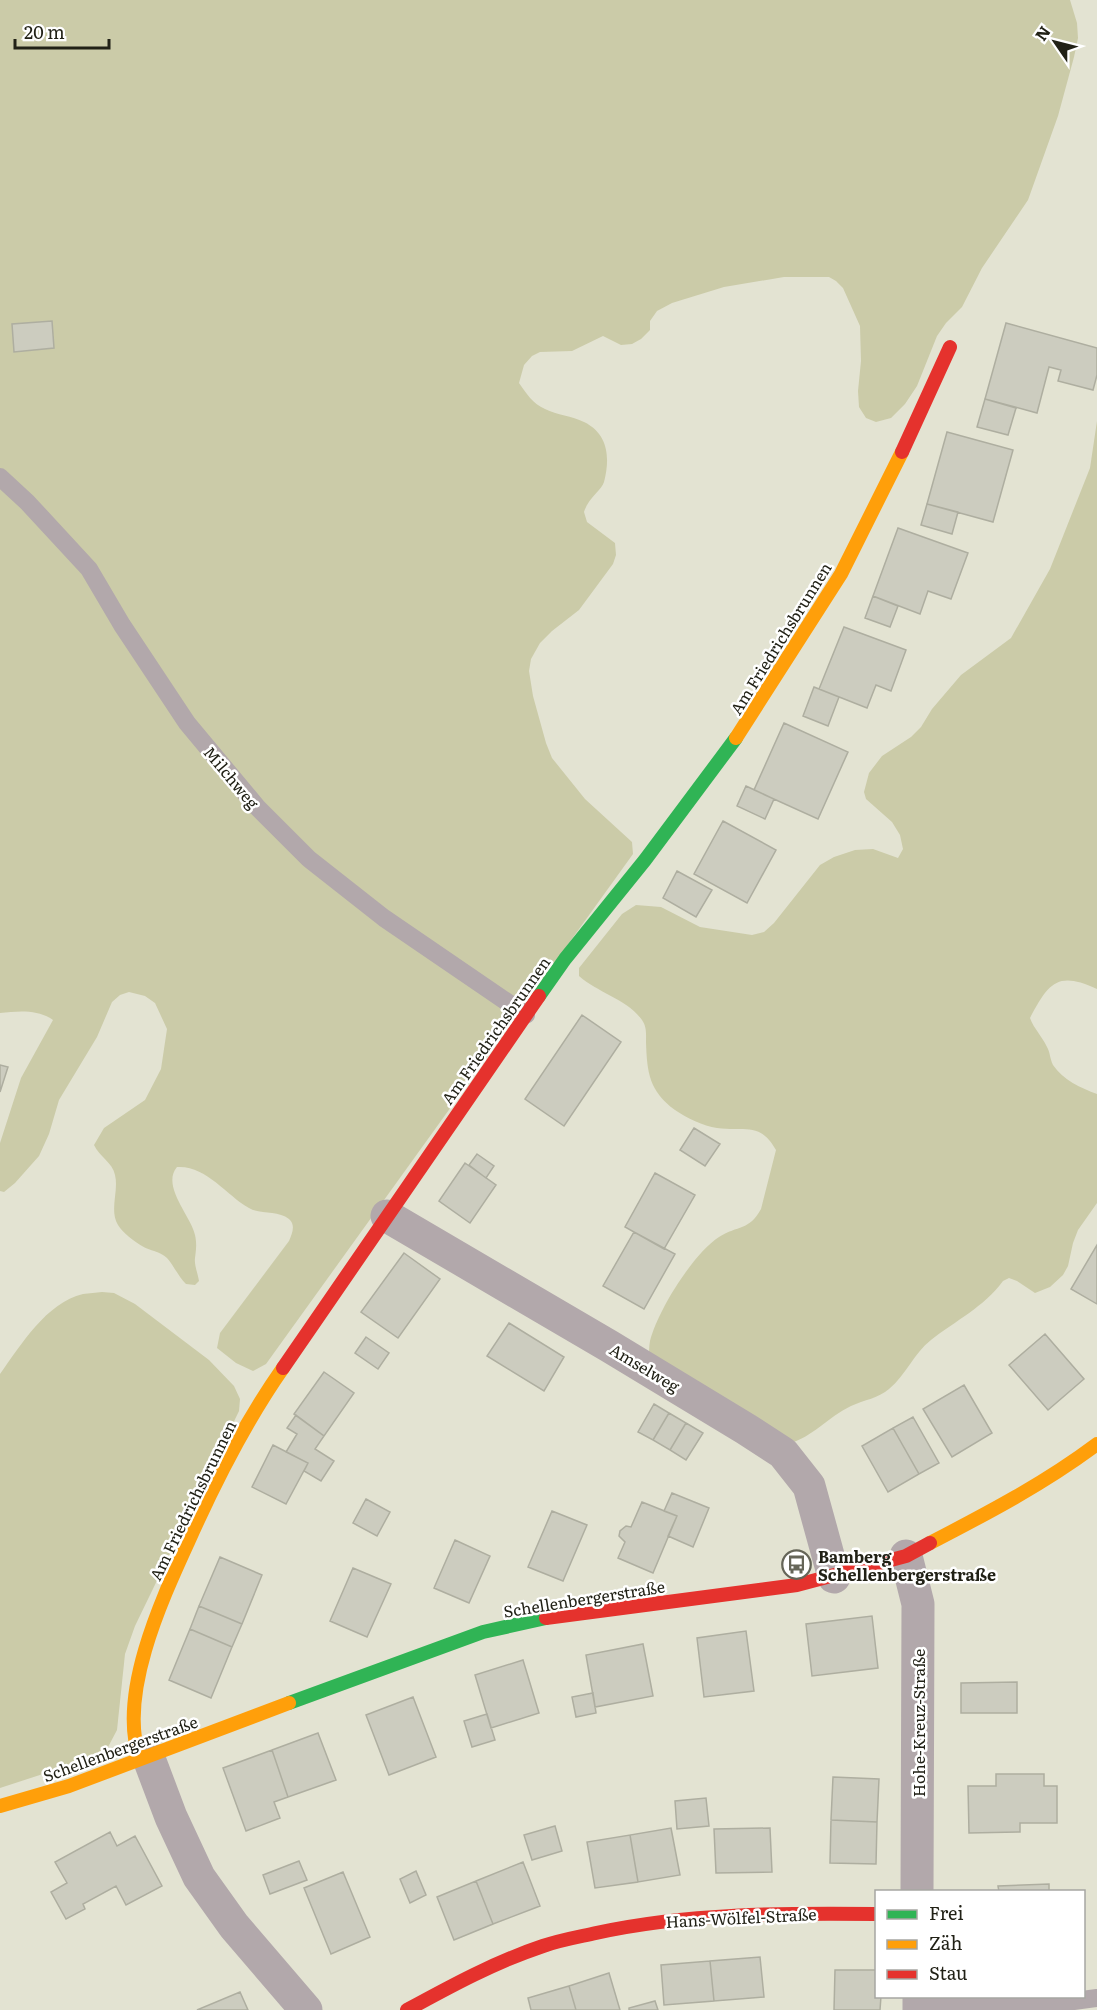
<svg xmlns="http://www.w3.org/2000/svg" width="1097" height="2010" font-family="Literata,serif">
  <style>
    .green { fill: #cbcba8 }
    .building { fill: #ccccbf; stroke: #aeaea0; stroke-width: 1.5 }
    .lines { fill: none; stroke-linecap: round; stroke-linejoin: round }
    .lane { stroke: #b2a8ab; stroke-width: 18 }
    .street { stroke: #b2a8ab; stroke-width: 33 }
    .fast { stroke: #30b455; stroke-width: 14 }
    .slow { stroke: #ff9f0a; stroke-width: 14 }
    .jam { stroke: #e5322d; stroke-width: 14 }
    .labels { text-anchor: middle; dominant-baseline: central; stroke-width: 5; stroke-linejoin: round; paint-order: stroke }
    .street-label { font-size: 16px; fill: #212116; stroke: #fff }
    .poi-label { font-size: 16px; font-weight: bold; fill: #212116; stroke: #fff; text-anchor: start }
  </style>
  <rect width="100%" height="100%" fill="#e3e3d2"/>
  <path class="green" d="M0 0H1070L1077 23 1078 38 1074 57 1058 116 1028 200 982 268 962 307 946 323 937 336 917 386 905 404 891 418 876 422 866 418 859 407 858 391 861 361 860 326 843 288 836 281 829 277H784L724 287 672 303 657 311 650 321V330L641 339 632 344 621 345 603 336 572 351 540 352 532 356 524 365 519 383C526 393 533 404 545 409 557 415 572 416 584 422 609 434 610 459 604 482 602 490 588 498 584 512L587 522 615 543 616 555 613 564 579 610 552 631 540 643 531 659 529 671 533 696 546 743 552 758 585 799 632 842 633 854 266 1364 253 1371 236 1363 217 1348 220 1333 289 1241C292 1234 296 1225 289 1219 278 1210 261 1215 249 1208 226 1195 206 1165 177 1167 161 1186 191 1216 195 1235 197 1244 196 1250 195 1258 194 1265 198 1274 199 1281L195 1285 186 1284C178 1276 174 1266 167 1258 160 1251 150 1251 142 1246 135 1242 122 1232 118 1225 109 1210 119 1191 115 1175 113 1163 99 1156 94 1145L104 1128 145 1100 161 1069 167 1029 155 1003 145 996 129 992 120 995 112 1002 97 1037 59 1100 49 1134 39 1156 15 1183 4 1192 0 1191V1143L21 1078 53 1020C38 1009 18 1011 0 1013Z
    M1097 421V989C1058 971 1049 982 1030 1018 1034 1029 1042 1036 1047 1047 1050 1052 1050 1059 1053 1065 1063 1080 1081 1088 1097 1094V1203L1078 1230 1073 1243 1068 1266 1063 1275 1050 1287 1035 1293 1017 1281 1009 1278 1003 1281C984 1307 955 1321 931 1340 914 1353 906 1375 889 1389 879 1398 864 1400 851 1406 828 1417 813 1437 788 1444L649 1359C649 1353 649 1346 650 1341 658 1310 693 1254 719 1237 738 1225 749 1231 761 1209L776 1150C760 1121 744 1132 717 1128 703 1126 687 1118 675 1110 649 1091 647 1072 646 1042 646 1035 647 1027 642 1020 627 999 598 993 579 976V968L622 914 636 905 661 907 700 927 752 935 764 932 774 923 820 865 834 857 855 850 873 849 898 858 903 849 900 835 892 822 866 799 864 792 869 773 882 756 911 737 921 727 932 709 961 675 1011 638 1050 569 1090 468Z
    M102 1292 114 1293 135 1304 209 1360 234 1386 240 1399 239 1411 135 1626 125 1654 117 1730 107 1749 95 1757 0 1788V1374C21 1345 46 1303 83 1294 89 1293 96 1293 102 1292Z"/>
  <path class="building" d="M52 321 54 348 14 352 12 324Z
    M1006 323 1097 348V375L1093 390 1058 381 1061 370 1049 367 1037 413 985 399Z
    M985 399 1016 408 1008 435 977 427Z
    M947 432 1013 450 993 522 927 504Z
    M927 504 958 512 952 534 921 525Z
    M898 528 968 553 951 599 928 591 920 614 873 596Z
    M873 596 898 606 890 627 865 618Z
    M844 627 906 650 891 691 876 685 867 708 819 689Z
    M814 687 839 697 828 726 803 716Z
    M784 723 848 752 818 819 754 790Z
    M746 786 774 799 765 819 737 806Z
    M723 821 776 850 747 903 694 874Z
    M677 871 712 890 696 917 663 898Z
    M582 1015 621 1042 564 1126 525 1099Z
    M0 1065 8 1067 0 1092Z
    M694 1128 720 1144 705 1166 680 1150Z
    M477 1154 494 1166 486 1178 469 1165Z
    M465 1163 496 1185 470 1223 439 1201Z
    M655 1173 695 1195 664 1249 625 1227Z
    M634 1232 675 1254 644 1309 603 1286Z
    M1097 1245V1304L1071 1289Z
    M404 1253 440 1279 398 1338 361 1312Z
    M509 1323 564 1357 544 1391 487 1356Z
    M1045 1334 1084 1379 1048 1410 1009 1365Z
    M366 1337 389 1353 378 1369 355 1353Z
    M324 1372 354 1393 324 1436 294 1414Z
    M964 1385 992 1433 952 1457 923 1409Z
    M654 1404 669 1413 653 1440 638 1432Z
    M669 1413 686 1423 670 1450 653 1440Z
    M296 1415 324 1436 315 1449 334 1461 321 1481 304 1471 308 1463 286 1452 297 1434 287 1428Z
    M913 1417 939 1463 919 1474 893 1428Z
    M686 1423 703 1433 686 1460 670 1450Z
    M893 1428 919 1474 888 1492 862 1446Z
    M273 1445 308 1463 286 1504 252 1487Z
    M672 1493 709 1508 693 1547 668 1536 677 1516 664 1511Z
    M366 1499 390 1512 377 1536 353 1523Z
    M642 1502 677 1516 653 1573 618 1558 625 1542 619 1536 620 1531 626 1526 631 1527Z
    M552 1511 587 1525 563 1581 528 1567Z
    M455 1540 490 1556 469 1603 434 1588Z
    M220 1557 262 1575 242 1624 199 1606Z
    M353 1568 391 1584 367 1637 330 1621Z
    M199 1606 242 1624 232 1647 190 1629Z
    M872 1616 878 1668 812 1676 806 1624Z
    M190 1629 232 1647 211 1698 169 1680Z
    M746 1631 754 1691 704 1697 697 1638Z
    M643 1644 653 1696 595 1707 586 1655Z
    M523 1660 539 1713 491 1728 475 1675Z
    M1017 1682V1713H961V1683Z
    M593 1693 596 1713 576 1717 572 1697Z
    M413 1697 436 1757 389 1775 366 1715Z
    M487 1714 495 1740 472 1747 464 1721Z
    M318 1733 336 1780 288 1797 272 1750Z
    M272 1750 288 1797 274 1802 280 1818 246 1831 223 1768Z
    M996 1774H1044V1786H1057V1823H1020V1832L969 1833 968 1786H996Z
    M833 1777 879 1779 877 1822 831 1820Z
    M706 1798 709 1826 677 1829 675 1801Z
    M831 1820 877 1822 876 1864 830 1863Z
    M555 1826 562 1851 532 1860 524 1835Z
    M671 1828 680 1875 638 1882 630 1835Z
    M770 1828 772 1872 716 1873 714 1829Z
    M110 1832 117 1846 135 1836 162 1886 126 1905 116 1886 83 1904 85 1909 66 1919 51 1892 67 1883 55 1862Z
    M630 1835 638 1882 595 1888 587 1842Z
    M299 1861 307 1880 270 1894 263 1875Z
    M523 1862 540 1906 493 1924 476 1881Z
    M416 1871 426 1895 410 1903 400 1879Z
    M343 1872 370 1937 331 1954 304 1888Z
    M476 1881 493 1924 454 1940 437 1897Z
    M1049 1884V1892H999L998 1886Z
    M760 1957 764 1997 714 2001 710 1961Z
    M710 1961 714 2001 664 2005 661 1965Z
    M835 1970H876V1996H881L880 2010H834Z
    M609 1973 620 2010H576L569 1986Z
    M569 1986 576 2010H531L528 1998Z
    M240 1992 248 2010H197Z
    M655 2001 658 2010H629V2008Z"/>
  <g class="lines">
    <path class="lane" d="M0 477 27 502 89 569 122 625 187 723 257 807 309 859 384 918 526 1015
      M919 2006 1044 2005 1097 1998"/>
    <path class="street" d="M387 1216 609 1346 746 1429 783 1453 809 1486 834 1577
      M906 1556 918 1604 917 1892
      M148 1756 171 1817 199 1877 234 1926 306 2010
      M919 1996V2010"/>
    <path class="fast" d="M539 996 565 959 645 860 736 738
      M289 1703 483 1632 546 1618"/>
    <path class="slow" d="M736 738 841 574 902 452
      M930 1543C988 1513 1045 1483 1097 1444
      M140 1759C117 1695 162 1599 189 1540 216 1480 245 1422 283 1368
      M0 1806 69 1786 289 1703"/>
    <path class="jam" d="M902 452 950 347
      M283 1368 539 996
      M546 1618 797 1585 906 1556 930 1543
      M407 2010C451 1986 495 1962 543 1946 560 1940 578 1937 596 1933 688 1913 782 1913 876 1914"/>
  </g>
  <defs>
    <symbol id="bus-ring" viewBox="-11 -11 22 22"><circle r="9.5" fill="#fff" stroke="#656558" stroke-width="1.5"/><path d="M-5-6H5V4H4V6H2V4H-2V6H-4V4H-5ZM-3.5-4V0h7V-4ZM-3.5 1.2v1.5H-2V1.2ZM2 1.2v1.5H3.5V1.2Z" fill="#656558"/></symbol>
  </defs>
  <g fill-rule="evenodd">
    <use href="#bus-ring" x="780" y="1548" width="33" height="33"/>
  </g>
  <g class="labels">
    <g class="street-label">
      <text transform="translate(780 638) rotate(-58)">Am Friedrichsbrunnen</text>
      <text transform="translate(232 777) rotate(50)">Milchweg</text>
      <text transform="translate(495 1030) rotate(-55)">Am Friedrichsbrunnen</text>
      <text transform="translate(645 1367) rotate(31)">Amselweg</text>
      <text transform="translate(192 1500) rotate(-64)">Am Friedrichsbrunnen</text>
      <text transform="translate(584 1598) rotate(-9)">Schellenbergerstraße</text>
      <text transform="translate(918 1723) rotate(-90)">Hohe-Kreuz-Straße</text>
      <text transform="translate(120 1748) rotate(-20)">Schellenbergerstraße</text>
      <text transform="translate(741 1917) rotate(-3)">Hans-Wölfel-Straße</text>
    </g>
    <g class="poi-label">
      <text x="818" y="1556">Bamberg<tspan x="818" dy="18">Schellenbergerstraße</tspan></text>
    </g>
  </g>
  <rect x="875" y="1890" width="210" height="108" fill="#ffffff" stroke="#a6a6a2" stroke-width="1.5"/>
  <rect x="887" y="1910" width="30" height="9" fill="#30b455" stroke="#a6a6a2" stroke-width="1.5"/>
  <text x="929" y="1920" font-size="18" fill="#212116">Frei</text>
  <rect x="887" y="1940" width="30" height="9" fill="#ff9f0a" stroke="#a6a6a2" stroke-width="1.5"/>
  <text x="929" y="1950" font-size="18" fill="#212116">Zäh</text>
  <rect x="887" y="1970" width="30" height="9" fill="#e5322d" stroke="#a6a6a2" stroke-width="1.5"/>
  <text x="929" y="1980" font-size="18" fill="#212116">Stau</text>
  <g transform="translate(1055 42) rotate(305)" stroke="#ffffff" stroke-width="4.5" paint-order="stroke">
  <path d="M0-4.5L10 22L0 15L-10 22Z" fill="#212116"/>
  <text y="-9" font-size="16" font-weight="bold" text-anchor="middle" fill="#212116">N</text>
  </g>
  <path d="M15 39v9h94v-9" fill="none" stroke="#212116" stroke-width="3"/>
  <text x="24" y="39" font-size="18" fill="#212116" stroke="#ffffff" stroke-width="4.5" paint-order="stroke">20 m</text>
</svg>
